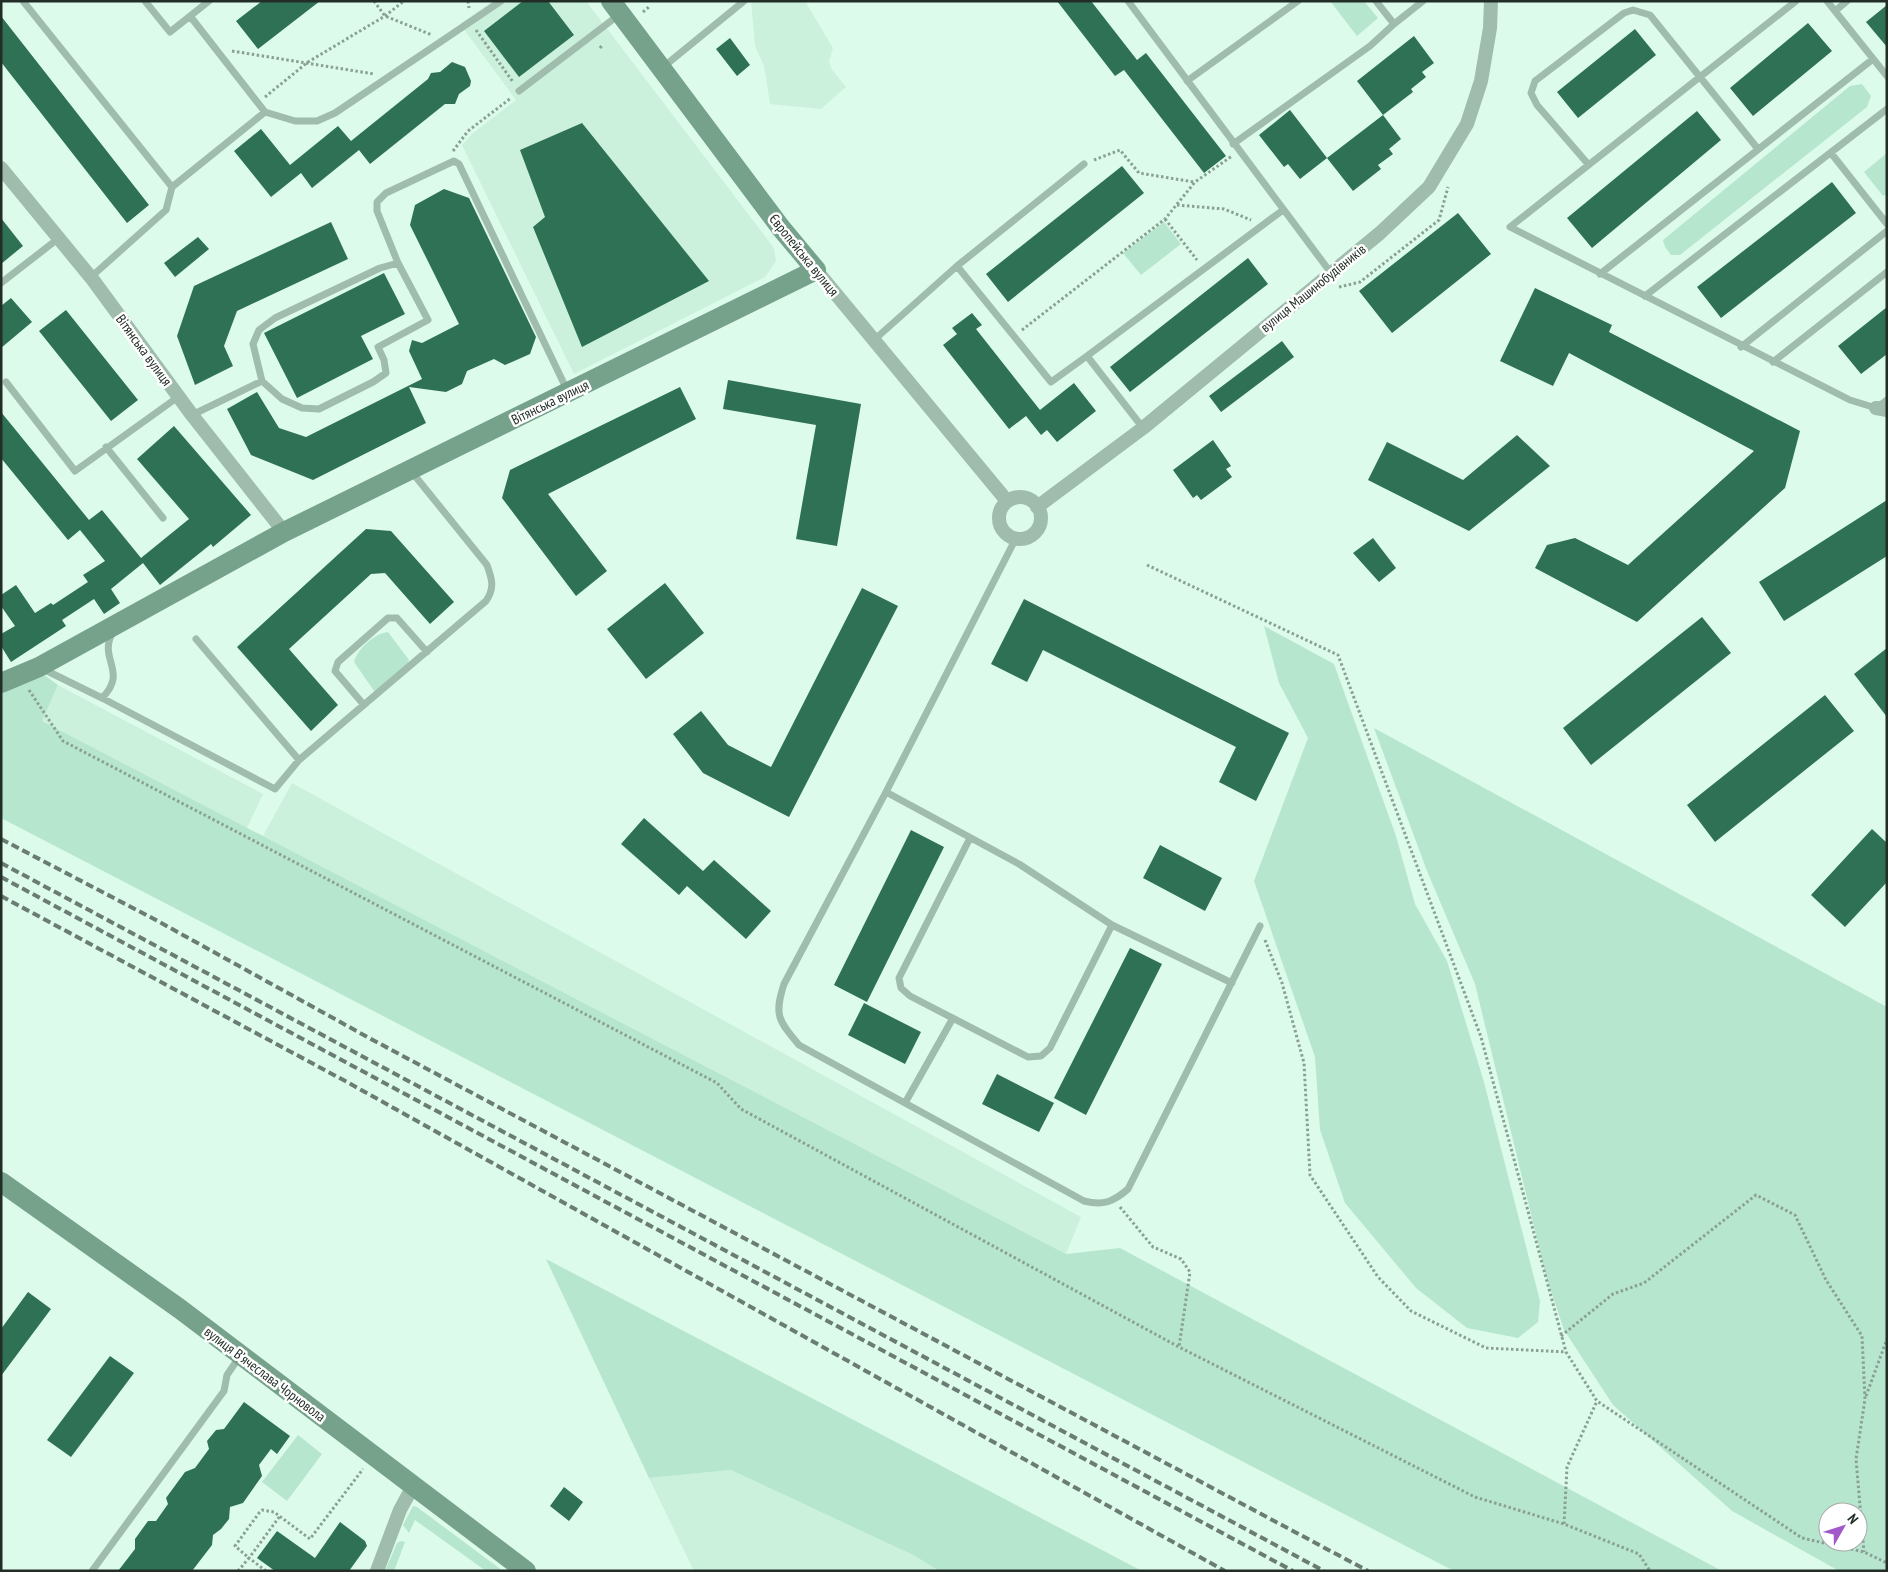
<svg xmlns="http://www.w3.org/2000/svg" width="1888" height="1572" font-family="'PT Sans Narrow',sans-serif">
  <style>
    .built { fill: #cbf1dd }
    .green { fill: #b7e6ce; fill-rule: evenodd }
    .building { fill: #2e7154 }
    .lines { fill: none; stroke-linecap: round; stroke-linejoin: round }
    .path { stroke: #8aa094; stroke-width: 3; stroke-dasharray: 2.5 2.5; stroke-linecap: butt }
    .lane { stroke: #9fbcad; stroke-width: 7 }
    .street { stroke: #9fbcad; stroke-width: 14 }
    .secondary { stroke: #76a18b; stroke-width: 20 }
    .rail { stroke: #6a7c73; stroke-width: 4; stroke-dasharray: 8 4; stroke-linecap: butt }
    .labels { text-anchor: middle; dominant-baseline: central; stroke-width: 5; stroke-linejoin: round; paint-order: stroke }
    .street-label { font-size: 14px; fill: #222d27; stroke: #fff }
  </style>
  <rect width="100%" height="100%" fill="#ddfbeb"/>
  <path class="built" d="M493 1H586L774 248 776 261 765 277 574 374 462 145 473 133 516 100 460 24Z
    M751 1H805L833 48 829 61 832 70 846 87 821 109 770 104 764 66 755 46Z
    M58 685 263 794 247 828 42 721Z
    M292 783 1081 1217 1066 1254 263 836Z
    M731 1470 915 1556 939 1571H694L649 1478Z"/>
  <path class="green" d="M1330 1H1364L1378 18 1357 36Z
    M1862 84 1871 96 1867 107 1680 255H1671L1665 247 1663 240 1850 86Z
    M1887 153V194L1883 196 1864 172Z
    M1164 222 1181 244 1141 275 1123 253Z
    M1264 626 1334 664 1396 836 1415 904 1447 961 1484 1082 1540 1301 1538 1322 1518 1338 1467 1328 1416 1288 1345 1203 1320 1130 1315 1057 1254 881 1308 738 1279 683Z
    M388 632 409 660C406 675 390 689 374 691L354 662C358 648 374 634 388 632Z
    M40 672 58 685 42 721 1066 1254 1120 1248 1722 1571H1454L1 818V689Z
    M1374 728 1887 1007V1571H1839L1732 1511 1613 1405 1564 1330 1546 1276 1475 984 1427 871ZM1828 1512H1858V1542H1828Z
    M546 1259 1142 1571H939L915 1556 731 1470 649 1478Z
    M298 1435 322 1454 287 1501 262 1482Z
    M413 1506 417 1507 503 1571H486L415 1520 409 1533 403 1525Z
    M401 1541 405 1542 394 1571H385L397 1543Z"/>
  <path class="building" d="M262 1H320L258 49 236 21Z
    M523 1H548L574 35 519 77 484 31Z
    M1057 1H1091L1137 60 1146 53 1226 156 1204 173 1124 70 1115 76Z
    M1887 5V47L1866 22Z
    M1 16 149 205 127 223 1 62Z
    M1808 23 1832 51 1753 116 1730 88Z
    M1635 29 1656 55 1578 118 1557 92Z
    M1414 36 1434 63 1422 72 1426 77 1411 89 1413 92 1383 115 1357 81Z
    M730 38 750 65 737 76 716 49Z
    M452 62 465 67 471 81 470 86 459 94 455 104H445L370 164 359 150 312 188 301 173 271 197 234 151 261 129 290 165 338 126 351 141 428 79 431 73 440 72Z
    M1290 110 1327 158 1300 179 1288 164 1284 167 1259 135Z
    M1697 111 1721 140 1592 248 1567 218Z
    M1383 115 1401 139 1389 149 1393 154 1378 165 1381 169 1353 191 1327 158Z
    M582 123 709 281 582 347 533 227 545 217 520 150Z
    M1122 166 1144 193 1008 302 986 274Z
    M1832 182 1856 213 1721 318 1697 287Z
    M444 189 469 198 536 337 530 354 505 365 494 359 467 371 462 384 446 392 409 387 426 423 313 480 251 455 227 409 257 392 279 428 306 437 422 379 409 351 412 340 422 343 459 324 410 225 415 205Z
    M1458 213 1491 254 1392 333 1359 291Z
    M1 218 23 246 1 264Z
    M331 222 348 259 237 311 224 346 233 366 195 385 177 336 194 286Z
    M198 237 209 249 175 277 164 263Z
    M1248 258 1268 284 1130 392 1110 367Z
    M384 273 405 314 361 336 373 359 297 398 264 333Z
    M1535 288 1612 325 1609 332 1800 431 1785 488 1637 622 1535 568 1547 545 1575 538 1628 565 1754 451 1569 353 1553 386 1500 361Z
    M11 298 32 322 1 348V306Z
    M1887 307V354L1861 374 1838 346Z
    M66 310 138 400 111 421 39 331Z
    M972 313 982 325 976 329 1040 410 1074 383 1096 411 1057 442 1047 430 1041 435 1026 416 1009 429 943 345 957 334 952 328Z
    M1282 341 1294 357 1221 412 1209 396Z
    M728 380 861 404 837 546 796 539 816 425 723 409Z
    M680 387 696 419 548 494 607 571 576 596 502 498 510 470Z
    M1 412 89 520 102 510 141 558 189 519 137 459 174 426 251 515 213 547 211 544 160 585 143 563 111 589 120 603 104 614 94 599 62 620 66 626 11 662 1 646V634L15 626 1 606V595L16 585 35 613 51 603 53 605 88 582 83 575 105 561 80 530 68 540 1 458Z
    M1517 435 1550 466 1469 531 1368 480 1387 442 1463 480Z
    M1213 440 1231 466 1226 469 1232 477 1201 500 1197 495 1193 498 1173 470Z
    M1887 500V556L1784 621 1759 582Z
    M366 529 391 531 454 602 430 624 385 573 371 574 289 649 338 705 311 731 237 647Z
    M1373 538 1396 568 1379 582 1353 553Z
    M665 583 704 633 646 679 607 629Z
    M862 588 898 606 789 817 703 773 673 734 701 711 728 745 771 767Z
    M1024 599 1289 733 1256 801 1219 782 1236 747 1043 650 1027 682 991 664Z
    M1702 617 1731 653 1591 765 1563 728Z
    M1887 648V717L1854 674Z
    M1825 695 1854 731 1715 842 1687 805Z
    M644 818 703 871 714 860 771 911 746 939 687 886 679 895 621 844Z
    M1872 829 1887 843V882L1845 927 1811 895Z
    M911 830 944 847 867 1002 834 985Z
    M1160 845 1222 878 1205 911 1143 878Z
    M1130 948 1162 964 1086 1115 1054 1098Z
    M864 1003 921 1032 905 1064 848 1035Z
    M997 1074 1054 1103 1039 1132 982 1104Z
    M28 1292 51 1309 1 1376V1329Z
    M110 1356 134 1373 71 1457 47 1440Z
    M244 1402 290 1436 277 1454 271 1449 259 1465 262 1476 243 1503 230 1507 229 1519 221 1529 213 1535 212 1545 192 1571H118L135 1549V1539L148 1521H156L168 1504 166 1498 185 1472 195 1468 209 1449 207 1441 216 1430 224 1429Z
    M564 1487 583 1502 569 1521 550 1506Z
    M340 1522 365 1541 367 1546 349 1571H275L257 1558 277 1531 315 1558Z"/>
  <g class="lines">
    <path class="path" d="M374 1 385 16 432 35
      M468 1 469 8
      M643 12 650 6
      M476 30 513 82
      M600 48 603 44
      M232 51 374 74
      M265 97 308 62 385 16 404 1
      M453 151 468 131 511 98
      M1094 160 1120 150 1139 173 1194 182
      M1177 205 1224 209 1251 220
      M1165 219 1197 260
      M1339 287 1360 282 1439 220 1448 187
      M1022 330 1165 219 1195 182 1232 156
      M1147 565 1338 655 1481 1037 1566 1352 1597 1401 1802 1538 1864 1552 1887 1563
      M29 690 63 741 717 1083 741 1109 1179 1347 1475 1497 1564 1524 1639 1554 1650 1571
      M1265 940 1282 983 1304 1063 1310 1175 1378 1277 1411 1311 1486 1348 1566 1352
      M1120 1207 1153 1247 1181 1259 1190 1272 1179 1347
      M1561 1336 1613 1294 1644 1283 1756 1195 1795 1215 1826 1280 1862 1336 1865 1399 1856 1459 1864 1552
      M1866 1396 1887 1339
      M1564 1524 1567 1467 1597 1401
      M238 1571 249 1558 235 1546 259 1513 262 1510 274 1512 310 1539 363 1469
      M266 1571 249 1558 280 1516"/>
    <path class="lane" d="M23 1 172 187
      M145 1 170 32 209 1
      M1128 1 1331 273
      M1376 1 1394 24 1423 1
      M1796 1 1510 227 1850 400 1876 408 1887 400
      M1827 1 1835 11 1847 1
      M1835 11 1887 76
      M190 16 265 112 295 121H317L335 113 501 1
      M662 68 744 1
      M1187 81 1298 1
      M519 91 620 14
      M1233 144 1370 46 1394 24
      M1831 153 1887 224
      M1588 164 1537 105 1531 93 1535 81 1624 13 1633 10 1650 15 1758 149
      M398 263 377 211V202L386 193 454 161 459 164 567 390
      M957 266 1051 382 1087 356 1143 428
      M1600 274 1873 59
      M91 277 166 210 172 187 265 112
      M1 283 59 238
      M1645 296 1887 109
      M874 340 957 266 1084 164
      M1741 347 1887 231
      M1087 356 1283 210
      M1773 362 1887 272
      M6 382 75 471 178 397
      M192 415 262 381 282 399 302 408 319 409 373 382 386 373 384 360 378 347 428 320 398 263 380 268 275 318 259 330 253 344 262 381
      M106 447 163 518
      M1016 538 886 792 784 984C774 1015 778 1020 799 1045L1084 1201C1103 1206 1113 1202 1128 1189L1260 926
      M196 639 299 760
      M43 669 102 698 275 789 299 760 486 601C495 588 492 579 487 565L411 471
      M102 698C129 671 97 659 113 632
      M364 705 335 671 338 662 388 618H397L427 652
      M886 792 1019 864 1112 925 1232 983
      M970 838 899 978 901 988 910 996 1028 1057 1041 1056 1050 1048 1112 925
      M905 1103 953 1018
      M92 1571 224 1391 227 1375 240 1356"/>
    <path class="street" d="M1 168 93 280 192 415 284 532
      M816 270 1007 501
      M1876 408 1887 410
      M999 518a21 21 0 1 1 42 0a21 21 0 1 1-42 0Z
      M1037 507 1143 428 1380 233 1429 187 1467 124 1481 81 1490 28 1491 1
      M377 1571 400 1510 413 1486"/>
    <path class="secondary" d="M1 683 39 667 284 532 816 270 781 228 611 1
      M1 1182 180 1309 526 1571"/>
    <path class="rail" d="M1 839 154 919 371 1039 1368 1571
      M1 863 1324 1571
      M1 877 1293 1571
      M1 896 347 1082 1225 1571"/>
  </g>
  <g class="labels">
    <g class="street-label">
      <text transform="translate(804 255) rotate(51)">Європейська вулиця</text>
      <text transform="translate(1313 288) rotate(-39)">вулиця Машинобудівників</text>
      <text transform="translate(144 350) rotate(54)">Вітянська вулиця</text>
      <text transform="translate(550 402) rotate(-26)">Вітянська вулиця</text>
      <text transform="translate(265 1374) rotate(37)">вулиця Вʼячеслава Чорновола</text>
    </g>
  </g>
  <rect width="1888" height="1572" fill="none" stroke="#222d27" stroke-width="5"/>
  <g transform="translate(1843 1527) rotate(51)"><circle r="24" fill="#ffffff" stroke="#a7aba9"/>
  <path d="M0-4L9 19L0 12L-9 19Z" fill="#a258cb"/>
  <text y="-8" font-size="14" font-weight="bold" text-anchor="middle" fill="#222d27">N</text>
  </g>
</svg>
